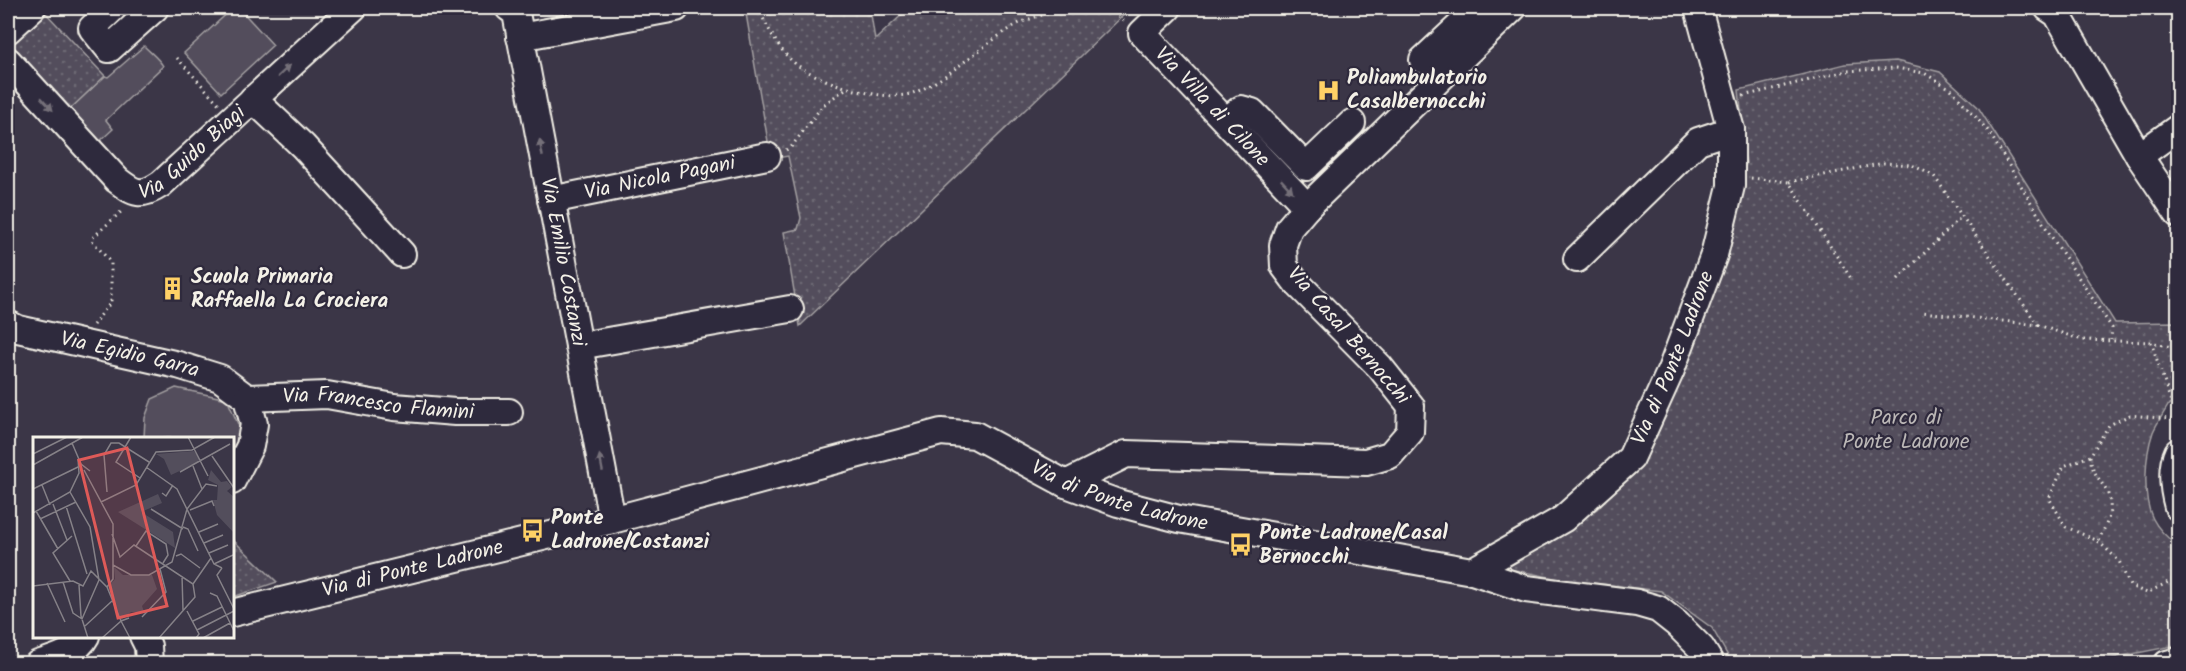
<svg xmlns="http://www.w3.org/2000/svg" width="2186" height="671" font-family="Kalam,sans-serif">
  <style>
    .green { fill: #534e5c; stroke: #a4a0a2; stroke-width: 1.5 }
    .park { fill: url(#park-dots); stroke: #a4a0a2; stroke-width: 1.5 }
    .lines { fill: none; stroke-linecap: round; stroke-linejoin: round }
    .minor-casing { stroke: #f4f1e8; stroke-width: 30 }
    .path { stroke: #f4f1e8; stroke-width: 3; stroke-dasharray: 1.5 4.5; stroke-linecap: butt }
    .minor { stroke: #2f2a3d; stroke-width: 26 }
    .oneway { fill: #747079 }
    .labels { text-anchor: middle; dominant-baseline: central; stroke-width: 4.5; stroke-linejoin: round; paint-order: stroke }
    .poi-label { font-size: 21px; font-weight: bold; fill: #f4f1e8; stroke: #2f2a3d; text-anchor: start }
    .street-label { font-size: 21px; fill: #f4f1e8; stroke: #2f2a3d }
    .park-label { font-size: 21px; fill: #bcb8b7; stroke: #2f2a3d }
    .inset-road { fill: none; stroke: #858187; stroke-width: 1.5 }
    .view { fill: #de5a58; fill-opacity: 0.15; stroke: #de5a58; stroke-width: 3 }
    .inset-edge { fill: none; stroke: #f4f1e8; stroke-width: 3 }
  </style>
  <defs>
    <pattern id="park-dots" width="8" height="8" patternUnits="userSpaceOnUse" patternTransform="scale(1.5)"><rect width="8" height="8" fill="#534e5c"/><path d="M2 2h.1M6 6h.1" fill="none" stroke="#6c6873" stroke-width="1.8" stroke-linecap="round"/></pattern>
  </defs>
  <rect width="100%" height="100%" fill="#3b3647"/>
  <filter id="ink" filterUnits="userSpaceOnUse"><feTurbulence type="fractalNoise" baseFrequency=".0167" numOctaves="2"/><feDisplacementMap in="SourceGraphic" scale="12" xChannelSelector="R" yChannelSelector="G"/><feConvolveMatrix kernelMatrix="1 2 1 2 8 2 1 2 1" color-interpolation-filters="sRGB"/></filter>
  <g filter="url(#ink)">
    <path class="green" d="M233 8H239L273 45 221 93 184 53Z
      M144 46C151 53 159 59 163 66L106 120 113 129 100 141 70 109 105 76 108 77Z
      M176 388 227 399 241 431 233 455 232 438H144L145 418 152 399Z"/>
    <path class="park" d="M745 8H870L875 40 909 8H1131L800 326 784 232 798 229 801 218 788 156 771 159Z
      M43 10 105 76 70 109 9 42Z
      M1896 61 1940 72 1978 107 2115 323 2178 322V402L2169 404C2164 413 2157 423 2153 432 2145 455 2142 497 2153 519 2158 529 2170 540 2178 546V645L2082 664 1732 663 1712 628 1661 591 1559 579 1505 568 1597 509 1638 465 1705 308 1746 164 1739 90 1845 64Z
      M233 540 277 582 233 597Z"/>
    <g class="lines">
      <defs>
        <g id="minor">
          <path d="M113 8 92 28 109 49 155 8"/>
          <path id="s1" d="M509 8 516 13 612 520"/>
          <path id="s2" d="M1168 8 1142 33 1307 207"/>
          <path d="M2048 8 2057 14 2139 156 2178 214"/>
          <path d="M8 30 32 8"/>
          <path d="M520 37 676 8"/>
          <path d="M1423 60 1479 8"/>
          <path id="s3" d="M8 61 117 180C135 194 141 197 161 184L353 8"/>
          <path d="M253 99 303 146 402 254"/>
          <path d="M1226 121 1241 109 1252 112 1306 167 1352 123"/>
          <path d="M2139 156 2178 128"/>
          <path id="s4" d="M551 200 767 156"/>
          <path d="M1577 259 1698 141 1731 130"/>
          <path id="s5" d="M8 324 18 329 178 365 220 378 247 398"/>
          <path d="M579 346 790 309"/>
          <path id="s6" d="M247 398 327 395 394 407 455 412H509"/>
          <path d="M2178 452C2170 469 2173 489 2178 507"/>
          <path d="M232 481 250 446 254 424 247 398"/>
          <path d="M1066 484 1126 454 1366 462 1390 455 1410 432 1411 406 1380 367 1296 282 1284 266 1283 245 1289 228 1307 207 1513 8"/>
          <path d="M1472 571 1526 589 1637 603 1658 609 1677 624 1701 648 1711 664"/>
          <path id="s7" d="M232 613 612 520 941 432 975 435 1066 484 1118 503 1179 519 1472 571 1563 519 1631 458 1671 370 1714 255 1731 186V130L1698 8"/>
          <path d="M143 636 148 646 149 664"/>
          <path d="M38 664C54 659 78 652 86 636"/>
          <path d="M2167 664 2178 661"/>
        </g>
      </defs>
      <use href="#minor" class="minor-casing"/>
      <path class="path" d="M73 8 78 13
        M758 8C767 26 777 47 792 61 815 81 884 104 913 93 944 82 979 48 1008 30 1024 18 1044 16 1063 8
        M1109 8 1125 22
        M177 58 219 104
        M1743 96 1847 71 1896 68 1924 73 1951 89 1989 132 2051 236 2112 328 2111 340
        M786 150 792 146 823 105 848 87
        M1751 178 1789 182 1852 280
        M1789 182 1884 163 1912 165 1934 176 2038 325 1922 312
        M1898 279 1962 216
        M93 325 111 302V263L91 239 122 211
        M2038 325 2082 340 2151 342 2178 349
        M2151 342 2177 420
        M2178 420 2130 415 2109 425 2090 456 2064 466 2049 498 2066 527 2098 541 2119 561 2130 586 2147 593 2178 577
        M2090 456C2092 471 2096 474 2104 487 2117 505 2107 524 2098 541"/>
      <use href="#minor" class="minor"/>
    </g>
    <defs><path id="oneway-solid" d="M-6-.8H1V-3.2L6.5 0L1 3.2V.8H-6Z" transform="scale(1.5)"/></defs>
    <g class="oneway">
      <use href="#oneway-solid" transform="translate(284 71) rotate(-43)"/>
      <use href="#oneway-solid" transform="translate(47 104) rotate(47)"/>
      <use href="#oneway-solid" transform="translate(541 148) rotate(-101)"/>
      <use href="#oneway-solid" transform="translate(1287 186) rotate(47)"/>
      <use href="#oneway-solid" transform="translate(601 463) rotate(-101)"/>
    </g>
  </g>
  <defs>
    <symbol id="hospital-bare" viewBox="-9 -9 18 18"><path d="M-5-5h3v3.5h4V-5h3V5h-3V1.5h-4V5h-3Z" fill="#ffd166" stroke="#2f2a3d" stroke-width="2.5" paint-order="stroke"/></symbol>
    <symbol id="building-bare" viewBox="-9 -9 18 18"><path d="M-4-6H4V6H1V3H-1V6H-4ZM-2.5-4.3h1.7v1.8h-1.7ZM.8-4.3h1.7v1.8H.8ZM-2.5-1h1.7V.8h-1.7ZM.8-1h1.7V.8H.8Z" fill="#ffd166" stroke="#2f2a3d" stroke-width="2.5" paint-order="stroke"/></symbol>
    <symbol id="bus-bare" viewBox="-9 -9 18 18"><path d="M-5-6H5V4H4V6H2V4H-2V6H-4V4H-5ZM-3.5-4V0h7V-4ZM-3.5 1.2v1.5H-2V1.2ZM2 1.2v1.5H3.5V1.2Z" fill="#ffd166" stroke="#2f2a3d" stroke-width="2.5" paint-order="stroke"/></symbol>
  </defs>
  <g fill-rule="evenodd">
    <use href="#hospital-bare" x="1312" y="74" width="33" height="33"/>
    <use href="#building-bare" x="156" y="272" width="33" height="33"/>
    <use href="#bus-bare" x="516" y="514" width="33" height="33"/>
    <use href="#bus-bare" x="1224" y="528" width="33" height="33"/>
  </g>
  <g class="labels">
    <g class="poi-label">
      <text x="1347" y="78">Poliambulatorio<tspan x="1347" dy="24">Casalbernocchi</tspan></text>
      <text x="191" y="277">Scuola Primaria<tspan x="191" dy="24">Raffaella La Crociera</tspan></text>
      <text x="551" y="518">Ponte<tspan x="551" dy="24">Ladrone/Costanzi</tspan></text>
      <text x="1259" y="533">Ponte Ladrone/Casal<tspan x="1259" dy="24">Bernocchi</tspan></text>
    </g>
    <g class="street-label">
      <text stroke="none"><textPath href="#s2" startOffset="138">Via Villa di Cilone</textPath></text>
      <text stroke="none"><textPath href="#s3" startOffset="254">Via Guido Biagi</textPath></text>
      <text stroke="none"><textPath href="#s4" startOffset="111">Via Nicola Pagani</textPath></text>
      <text stroke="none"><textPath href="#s1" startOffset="262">Via Emilio Costanzi</textPath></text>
      <text transform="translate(1348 336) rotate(49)">Via Casal Bernocchi</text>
      <text stroke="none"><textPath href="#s5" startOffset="126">Via Egidio Garra</textPath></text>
      <text stroke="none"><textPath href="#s7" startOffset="1590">Via di Ponte Ladrone</textPath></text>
      <text stroke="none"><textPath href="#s6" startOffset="132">Via Francesco Flamini</textPath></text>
      <text stroke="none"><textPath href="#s7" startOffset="924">Via di Ponte Ladrone</textPath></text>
      <text stroke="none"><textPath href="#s7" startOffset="186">Via di Ponte Ladrone</textPath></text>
    </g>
    <g class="park-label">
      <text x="1906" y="418">Parco di<tspan x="1906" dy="24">Ponte Ladrone</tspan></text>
    </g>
  </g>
  <g transform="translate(33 437)">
    <rect width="201" height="201" fill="#3b3647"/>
    <path d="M161 14 168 24 138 38 131 22 123 17Z" fill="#534e5c"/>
    <path d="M178 33 188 45 194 44 199 50 194 54 201 60V96L184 78 180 63H184L185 48 175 43Z" fill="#534e5c"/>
    <path d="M125 57 129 66 108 75 140 95 142 111 85 75ZM81 130 90 138H119L124 152 109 169 111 175H98L88 183 75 150 82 142Z" fill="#534e5c"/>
    <path class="inset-road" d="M98 0 83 25 107 41M155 0 175 39M39 6 48 27 57 34M0 17 34 0M179 19 201 51M0 28 50 0M160 29 169 52M113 30 144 52 181 127 189 131M51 33 80 87V128L98 138H116L139 125 154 72 173 47 184 49M147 35 197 7M9 48 17 68M0 52 47 29M74 55 71 18 78 6H86L116 25M129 56 133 59 140 48M68 65 103 48 123 15 159 13 182 0M20 67 34 103M33 69 54 137M118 72 150 92M157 73 179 64 181 69M3 74 25 112M0 76 37 55 46 36 45 22M7 82 43 65M150 90 155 92 165 114M166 95 185 87M79 97 87 120 101 108 160 147 162 160 126 201M171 106 190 98M103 109 113 94 133 107 135 118 130 126M176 116 195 108M143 119 148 117 167 131M181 127 200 118M189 131 184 138 201 172M149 139 150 173M37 144 20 116 39 99M30 145 40 176 49 182 66 143 57 90 37 55M14 146 32 185M160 147 178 121M46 148 48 179 55 201M0 149 40 144 50 149 58 134 74 150 80 142V128M177 156 184 159 201 194M154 174 166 197 163 201M109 180 133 155 127 132M96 181 88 184 97 201M160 184 189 170M52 189 79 164M164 193 201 174M69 201 88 184 74 150M170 201 197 186"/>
    <path class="view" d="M94 11 134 169 85 181 46 23Z"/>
    <rect width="201" height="201" class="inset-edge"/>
  </g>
  <rect width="2186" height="671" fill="none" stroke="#2f2a3d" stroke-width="30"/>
  <rect x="15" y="15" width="2156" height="641" fill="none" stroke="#f4f1e8" stroke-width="2" filter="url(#ink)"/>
</svg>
